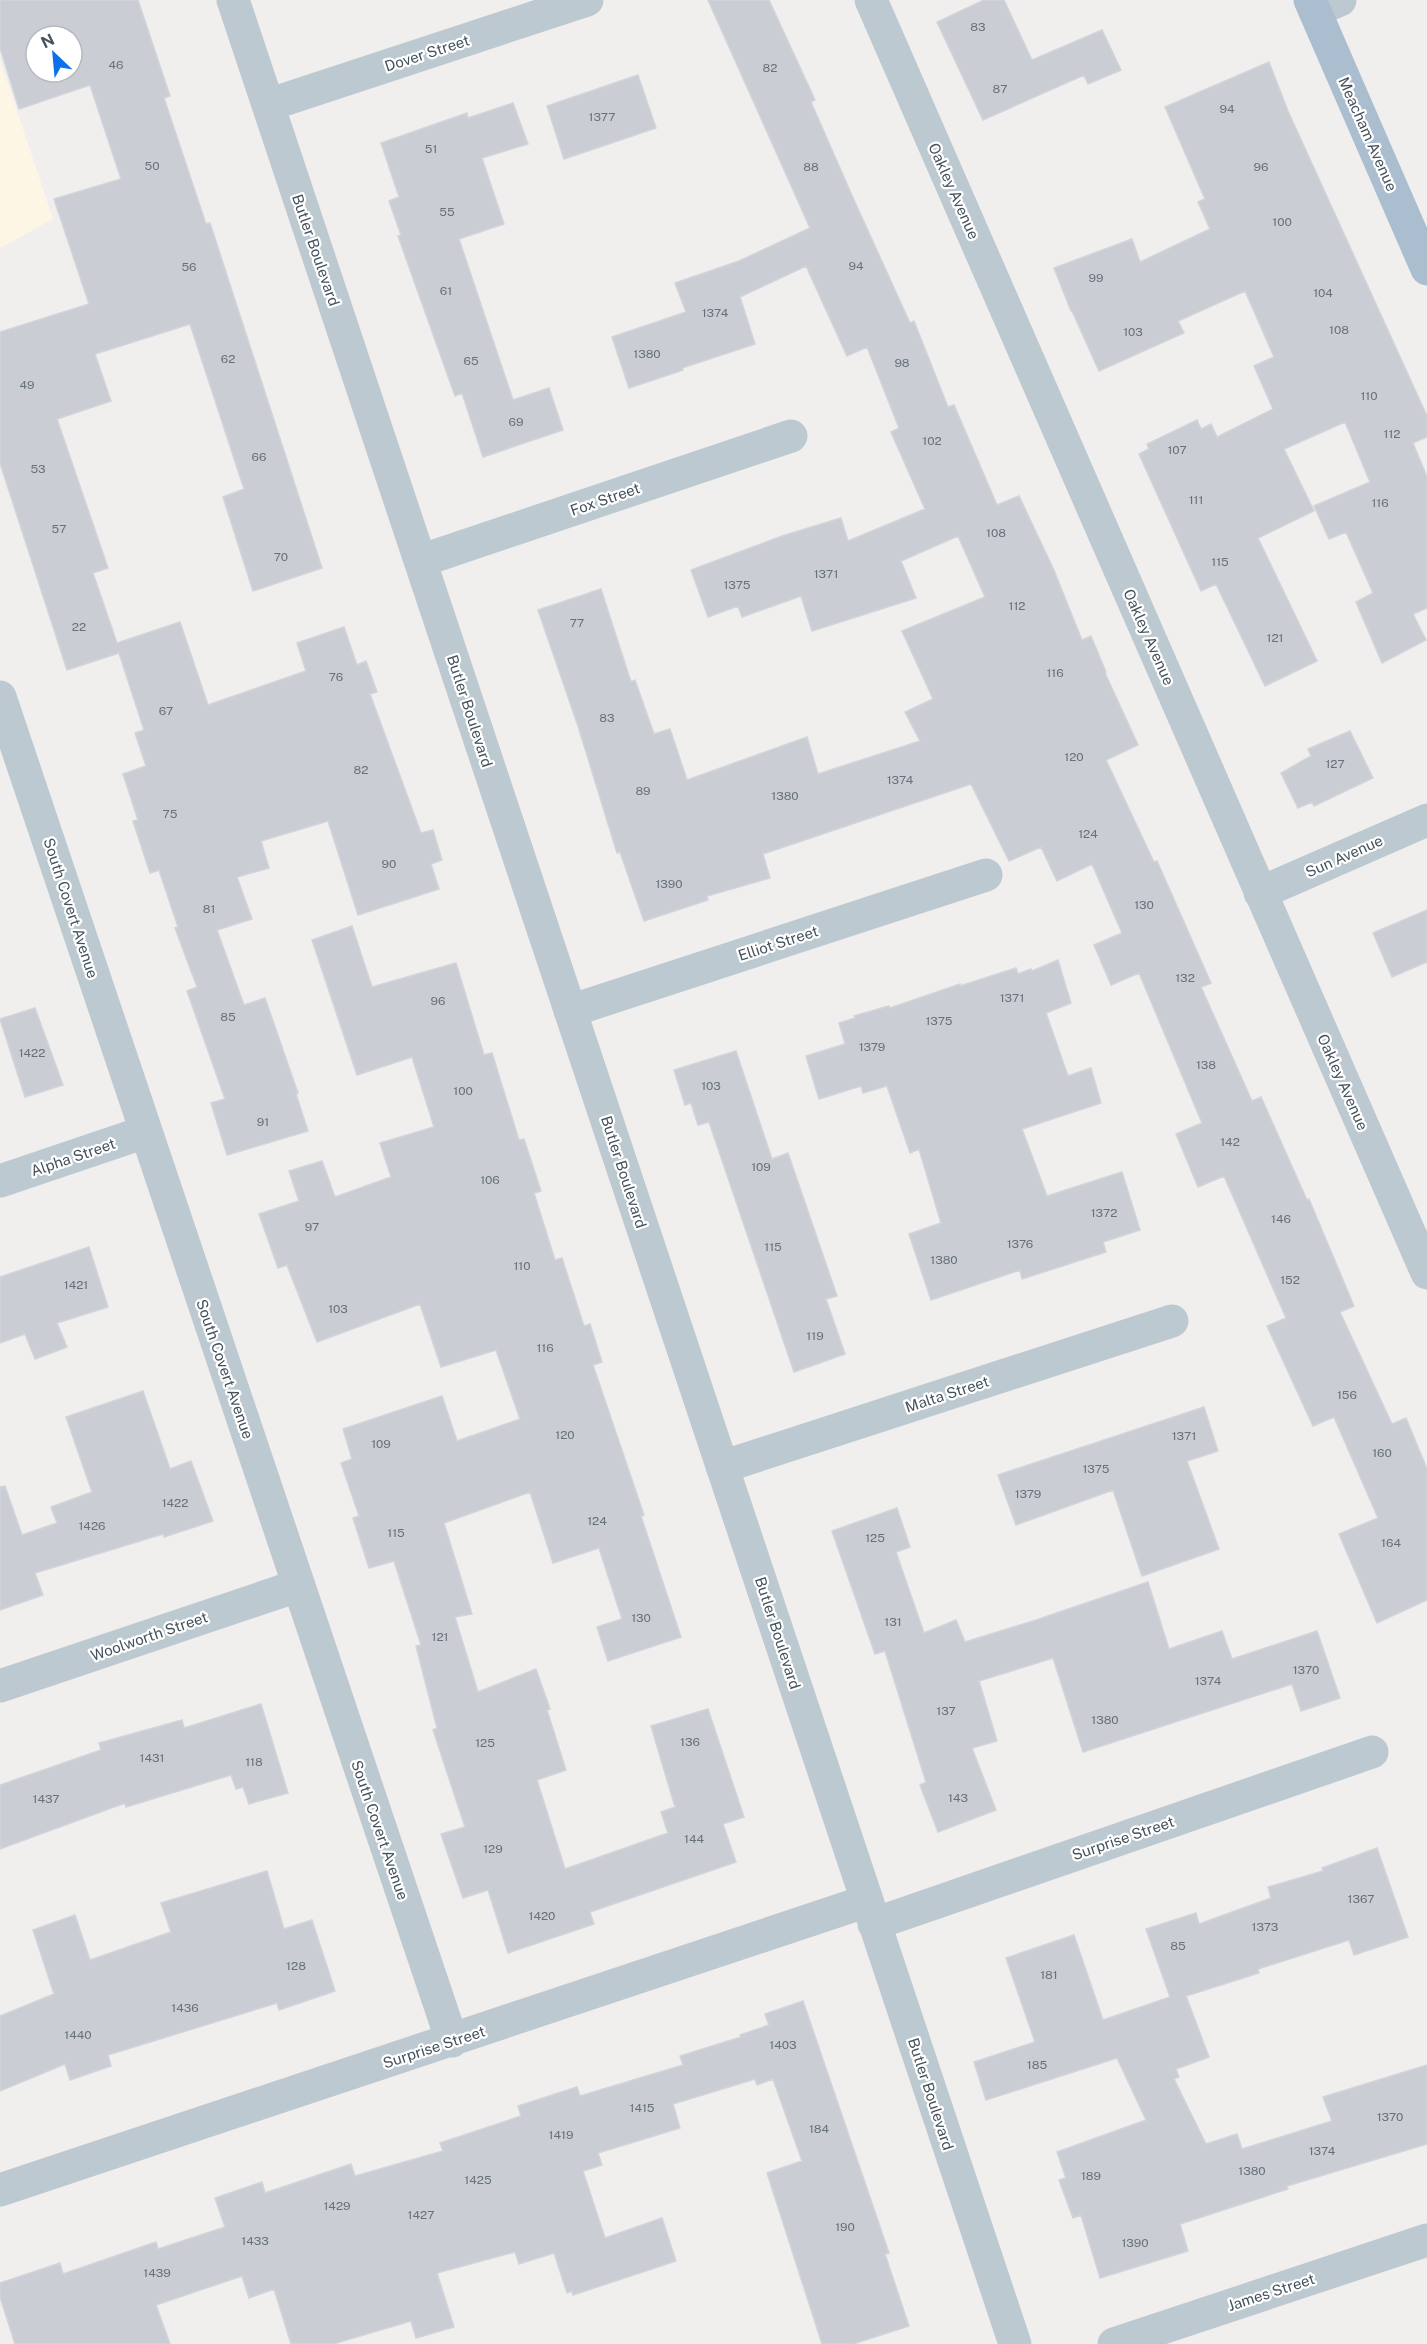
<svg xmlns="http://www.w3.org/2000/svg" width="1427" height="2344" font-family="'Public Sans',sans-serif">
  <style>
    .commercial { fill: #fdf6e5 }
    .building { fill: #cacdd3; stroke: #d1d4da; stroke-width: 1.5; fill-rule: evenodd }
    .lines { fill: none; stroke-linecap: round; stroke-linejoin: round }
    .minor { stroke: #bdc9d1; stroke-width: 33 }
    .major { stroke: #abbecf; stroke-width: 33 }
    .labels { text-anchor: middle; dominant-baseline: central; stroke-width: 4.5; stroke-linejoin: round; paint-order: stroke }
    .number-label { font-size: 12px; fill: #66717a }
    .street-label { font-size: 15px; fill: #45525c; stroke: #fff }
  </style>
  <rect width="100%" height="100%" fill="#f1eeee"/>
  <path class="commercial" d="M0 60 53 219 0 248Z"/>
  <path class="building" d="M0 0H138L170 96 164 98 206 224 210 223 322 568 253 591 223 497 244 489 190 324 95 354 111 401 57 419 108 568 93 573 117 643 180 622 208 705 306 671 297 643 344 627 357 665 366 661 377 692 370 694 421 833 433 830 442 860 431 864 439 889 358 915 328 821 261 841 269 868 237 877 252 919 217 930 244 1005 265 998 298 1093 296 1094 308 1131 227 1155 211 1103 225 1099 187 991 197 987 175 928 178 927 159 870 150 873 133 821 138 820 123 774 146 766 135 733 144 730 119 653 67 670 0 463V332L89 304 54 199 121 179 90 85 19 109 0 48ZM36 36H72V72H36Z
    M708 0H769L815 100 811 102 854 200 910 323 914 321 948 407 954 405 997 505 1019 496 1053 568 1082 640 1091 636 1106 672 1105 673 1138 745 1106 760 1154 862 1157 861 1211 983 1201 987 1252 1101 1261 1097 1307 1200 1309 1199 1354 1306 1340 1312 1392 1424 1406 1418 1427 1469V1600L1377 1623 1339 1534 1378 1518 1334 1417 1313 1426 1267 1326 1286 1318 1224 1176 1198 1187 1176 1134 1202 1123 1139 973 1111 985 1094 945 1122 933 1092 864 1057 881 1041 847 1009 861 971 784 763 854 770 878 707 896 708 900 644 921 620 852 617 853 578 726 538 610 601 589 631 682 635 680 654 734 670 729 687 780 807 737 818 774 920 741 905 712 933 699 902 631 985 597 958 536 901 561 916 598 812 631 801 596 742 617 738 606 708 617 691 570 782 536 841 518 848 541 925 509 891 432 899 428 867 347 847 356 806 266 740 297 755 344 682 368 683 370 629 388 612 337 686 312 675 283 739 261 810 228Z
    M984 0H1004L1032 60 1102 30 1121 70 1088 84 1084 75 983 120 937 22Z
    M1269 62 1288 111 1427 416V437L1413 443 1427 477V608L1413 614 1426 640 1382 663 1356 602 1373 593 1346 532 1329 539 1314 506 1370 482 1345 422 1284 449 1314 511 1258 538 1317 661 1265 686 1216 584 1201 591 1139 454 1149 449 1147 444 1197 420 1201 429 1211 424 1217 437 1273 409 1254 366 1274 357 1245 291 1178 321 1184 333 1099 371 1072 311H1071L1054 268 1132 239 1140 262 1210 229 1198 202 1205 199 1165 107Z
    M638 75 656 128 564 159 547 106Z
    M513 103 528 144 482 158 504 224 459 239 513 400 549 388 563 430 483 457 462 393 455 396 398 236 401 235 389 201 399 197 381 143 467 113 468 118Z
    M1350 731 1373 778 1314 806 1312 802 1298 808 1281 773 1311 756 1308 749Z
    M1427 910V962L1392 977 1373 933Z
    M352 926 372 987 456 963 484 1055 492 1053 519 1140 524 1139 541 1191 534 1193 555 1260 562 1258 584 1326 590 1324 602 1362 593 1365 644 1515 641 1516 681 1637 608 1661 597 1627 622 1619 599 1548 553 1563 530 1492 444 1523 472 1614 455 1617 478 1692 536 1669 550 1709 547 1710 566 1770 537 1780 565 1869 668 1833 661 1812 675 1807 651 1726 708 1709 744 1817 723 1824 736 1862 590 1912 594 1924 508 1953 488 1890 463 1898 441 1834 465 1827 433 1730 437 1728 416 1646 421 1645 394 1561 369 1568 353 1518 359 1516 341 1463 352 1459 343 1429 442 1396 457 1441 520 1419 496 1350 441 1367 420 1304 317 1342 287 1265 278 1268 259 1214 299 1201 289 1171 322 1161 335 1197 391 1177 380 1143 434 1127 412 1057 357 1075 312 940Z
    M1058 960 1071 1003 1046 1013 1068 1076 1091 1068 1101 1103 1022 1129 1047 1196 1122 1172 1140 1230 1103 1242 1106 1252 1022 1279 1020 1270 931 1300 909 1234 941 1223 919 1149 910 1153 887 1086 863 1093 861 1086 819 1099 806 1056 845 1044 839 1023 855 1018 854 1016 889 1006 890 1008 960 984V986L1016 968 1018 974 1031 969 1032 971Z
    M35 1008 63 1085 25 1097 0 1019Z
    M736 1051 772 1159 788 1153 837 1296 826 1299 845 1354 794 1372 709 1122 698 1125 691 1103 685 1105 674 1070Z
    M89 1247 108 1307 57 1323 67 1347 35 1359 25 1334 0 1343V1277Z
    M143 1391 170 1469 191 1461 213 1521 164 1537 163 1534 35 1573 43 1595 0 1610V1487L5 1486 22 1535 57 1523 51 1507 92 1492 66 1417Z
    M1204 1407 1218 1451 1187 1461 1219 1549 1142 1576 1113 1490 1016 1525 998 1475Z
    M897 1508 910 1547 896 1552 924 1633 956 1620 965 1642 1033 1621 1148 1582 1169 1649 1222 1631 1232 1659 1317 1631 1340 1698 1301 1711 1292 1684 1083 1752 1053 1658 979 1681 997 1741 972 1748 996 1810 938 1832 920 1785 926 1782 885 1651 875 1654 832 1531Z
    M261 1704 288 1793 249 1804 243 1787 236 1789 231 1775 126 1807 125 1803 0 1849V1785L101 1750 99 1743 182 1720 184 1728Z
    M1377 1848 1408 1937 1354 1955 1349 1940 1258 1969 1259 1973 1186 1996 1209 2057 1176 2069 1179 2077 1174 2079 1206 2144 1237 2134 1242 2149 1332 2121 1323 2097 1427 2065V2144L1287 2186 1288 2189 1180 2224 1188 2251 1100 2278 1081 2215 1073 2218 1059 2180 1066 2178 1057 2152 1146 2120 1117 2058 986 2100 974 2062 1035 2042 1006 1958 1074 1935 1103 2020 1170 1997 1146 1929 1196 1913 1199 1924 1271 1898 1268 1887 1323 1871 1322 1868Z
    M267 1871 284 1929 312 1920 335 1991 279 2010 277 2003 108 2055 111 2066 70 2080 65 2064 0 2091V2016L54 1994 33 1930 75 1915 90 1960 171 1932 161 1903Z
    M803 2001 889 2253 885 2254 909 2326 853 2344H822L767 2173 802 2161 773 2079 757 2085 755 2079 673 2104 680 2128 598 2153 602 2165 583 2171 605 2238 662 2218 676 2261 573 2295 572 2291 567 2293 554 2253 519 2264 515 2252 437 2273 454 2327 416 2338 411 2321 333 2344H291L274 2289 249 2298 242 2276 156 2305 170 2344H15L0 2297V2283L60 2263 63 2274 156 2242 158 2249 225 2227 215 2198 262 2182 265 2193 351 2164 355 2176 443 2151 440 2143 521 2116 518 2106 577 2087 580 2096 683 2065 680 2056 741 2037 740 2035 769 2025 765 2014Z"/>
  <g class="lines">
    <path class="minor" d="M233 0 1015 2344
      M871 0 1427 1273
      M1315 11 1340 0
      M268 105 587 0
      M420 561 791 436
      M0 697 452 2041
      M1260 893 1427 820
      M570 1011 986 875
      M0 1181 145 1132
      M722 1467 1172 1321
      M0 1686 297 1586
      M874 1924 1372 1752
      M0 2190 867 1901
      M1114 2344 1427 2240"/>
    <path class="major" d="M1310 0 1427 269"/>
  </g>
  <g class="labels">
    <g class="number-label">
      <text x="978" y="27">83</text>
      <text x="116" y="65">46</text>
      <text x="770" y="68">82</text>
      <text x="1000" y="89">87</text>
      <text x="1227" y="109">94</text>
      <text x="602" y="117">1377</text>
      <text x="431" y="149">51</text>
      <text x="152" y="166">50</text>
      <text x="811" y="167">88</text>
      <text x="1261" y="167">96</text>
      <text x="447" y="212">55</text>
      <text x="1282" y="222">100</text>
      <text x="856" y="266">94</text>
      <text x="189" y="267">56</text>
      <text x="1096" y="278">99</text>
      <text x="446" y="291">61</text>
      <text x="1323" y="293">104</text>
      <text x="715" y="313">1374</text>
      <text x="1339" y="330">108</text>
      <text x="1133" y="332">103</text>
      <text x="647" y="354">1380</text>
      <text x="228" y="359">62</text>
      <text x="471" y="361">65</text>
      <text x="902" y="363">98</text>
      <text x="27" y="385">49</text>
      <text x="1369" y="396">110</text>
      <text x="516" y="422">69</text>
      <text x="1392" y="434">112</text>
      <text x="932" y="441">102</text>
      <text x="1177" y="450">107</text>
      <text x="259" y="457">66</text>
      <text x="38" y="469">53</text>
      <text x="1196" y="500">111</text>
      <text x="1380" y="503">116</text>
      <text x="59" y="529">57</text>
      <text x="996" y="533">108</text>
      <text x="281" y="557">70</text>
      <text x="1220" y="562">115</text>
      <text x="826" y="574">1371</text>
      <text x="737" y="585">1375</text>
      <text x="1017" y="606">112</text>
      <text x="577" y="623">77</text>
      <text x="79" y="627">22</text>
      <text x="1275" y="638">121</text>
      <text x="1055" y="673">116</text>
      <text x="336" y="677">76</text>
      <text x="166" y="711">67</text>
      <text x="607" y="718">83</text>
      <text x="1074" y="757">120</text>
      <text x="1335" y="764">127</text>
      <text x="361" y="770">82</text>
      <text x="900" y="780">1374</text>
      <text x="643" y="791">89</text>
      <text x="785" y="796">1380</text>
      <text x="170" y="814">75</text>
      <text x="1088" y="834">124</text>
      <text x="389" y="864">90</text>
      <text x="669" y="884">1390</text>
      <text x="1144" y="905">130</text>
      <text x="209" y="909">81</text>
      <text x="1185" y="978">132</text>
      <text x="1012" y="998">1371</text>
      <text x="438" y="1001">96</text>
      <text x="228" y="1017">85</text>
      <text x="939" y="1021">1375</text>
      <text x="872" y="1047">1379</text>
      <text x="32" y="1053">1422</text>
      <text x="1206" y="1065">138</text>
      <text x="711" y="1086">103</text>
      <text x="463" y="1091">100</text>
      <text x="263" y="1122">91</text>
      <text x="1230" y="1142">142</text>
      <text x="761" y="1167">109</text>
      <text x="490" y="1180">106</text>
      <text x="1104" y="1213">1372</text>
      <text x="1281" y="1219">146</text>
      <text x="312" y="1227">97</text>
      <text x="1020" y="1244">1376</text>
      <text x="773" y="1247">115</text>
      <text x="944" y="1260">1380</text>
      <text x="522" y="1266">110</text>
      <text x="1290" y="1280">152</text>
      <text x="76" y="1285">1421</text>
      <text x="338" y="1309">103</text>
      <text x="815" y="1336">119</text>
      <text x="545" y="1348">116</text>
      <text x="1347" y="1395">156</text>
      <text x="565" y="1435">120</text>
      <text x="1184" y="1436">1371</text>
      <text x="381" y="1444">109</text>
      <text x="1382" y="1453">160</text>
      <text x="1096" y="1469">1375</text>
      <text x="1028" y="1494">1379</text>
      <text x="175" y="1503">1422</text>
      <text x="597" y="1521">124</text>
      <text x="92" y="1526">1426</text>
      <text x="396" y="1533">115</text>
      <text x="875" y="1538">125</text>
      <text x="1391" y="1543">164</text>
      <text x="641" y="1618">130</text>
      <text x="893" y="1622">131</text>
      <text x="440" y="1637">121</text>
      <text x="1306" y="1670">1370</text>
      <text x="1208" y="1681">1374</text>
      <text x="946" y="1711">137</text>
      <text x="1105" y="1720">1380</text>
      <text x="690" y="1742">136</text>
      <text x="485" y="1743">125</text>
      <text x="152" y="1758">1431</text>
      <text x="254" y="1762">118</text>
      <text x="958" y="1798">143</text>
      <text x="46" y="1799">1437</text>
      <text x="694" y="1839">144</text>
      <text x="493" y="1849">129</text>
      <text x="1361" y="1899">1367</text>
      <text x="542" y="1916">1420</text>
      <text x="1265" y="1927">1373</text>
      <text x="1178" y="1946">85</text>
      <text x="296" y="1966">128</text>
      <text x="1049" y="1975">181</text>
      <text x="185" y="2008">1436</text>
      <text x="78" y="2035">1440</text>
      <text x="783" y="2045">1403</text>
      <text x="1037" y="2065">185</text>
      <text x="642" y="2108">1415</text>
      <text x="1390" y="2117">1370</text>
      <text x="819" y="2129">184</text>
      <text x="561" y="2135">1419</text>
      <text x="1322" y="2151">1374</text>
      <text x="1252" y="2171">1380</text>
      <text x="1091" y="2176">189</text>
      <text x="478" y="2180">1425</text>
      <text x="337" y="2206">1429</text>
      <text x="421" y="2215">1427</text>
      <text x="845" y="2227">190</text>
      <text x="255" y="2241">1433</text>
      <text x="1135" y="2243">1390</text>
      <text x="157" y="2273">1439</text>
    </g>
    <g class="street-label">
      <text transform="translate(427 53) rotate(-18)">Dover Street</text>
      <text transform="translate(1368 134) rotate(66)">Meacham Avenue</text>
      <text transform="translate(954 191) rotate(66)">Oakley Avenue</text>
      <text transform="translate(316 250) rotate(71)">Butler Boulevard</text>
      <text transform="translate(605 499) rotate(-19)">Fox Street</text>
      <text transform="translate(1149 637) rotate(66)">Oakley Avenue</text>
      <text transform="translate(470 711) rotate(72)">Butler Boulevard</text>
      <text transform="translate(1344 856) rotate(-24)">Sun Avenue</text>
      <text transform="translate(71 908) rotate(72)">South Covert Avenue</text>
      <text transform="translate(778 943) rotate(-18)">Elliot Street</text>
      <text transform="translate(1343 1082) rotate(66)">Oakley Avenue</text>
      <text transform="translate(73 1157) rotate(-19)">Alpha Street</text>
      <text transform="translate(624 1172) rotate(72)">Butler Boulevard</text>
      <text transform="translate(225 1369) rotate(71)">South Covert Avenue</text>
      <text transform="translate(947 1394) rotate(-18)">Malta Street</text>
      <text transform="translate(778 1633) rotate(72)">Butler Boulevard</text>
      <text transform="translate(149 1636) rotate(-19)">Woolworth Street</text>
      <text transform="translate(380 1830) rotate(71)">South Covert Avenue</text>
      <text transform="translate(1123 1838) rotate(-19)">Surprise Street</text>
      <text transform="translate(434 2047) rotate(-18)">Surprise Street</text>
      <text transform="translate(931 2094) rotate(72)">Butler Boulevard</text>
      <text transform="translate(1271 2292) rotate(-18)">James Street</text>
    </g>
  </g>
  <g transform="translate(54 54) rotate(334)"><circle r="28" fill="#ffffff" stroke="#b5babe" stroke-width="1.5"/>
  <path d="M0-4.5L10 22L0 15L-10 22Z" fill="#0d71eb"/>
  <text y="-9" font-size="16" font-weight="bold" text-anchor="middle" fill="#45525c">N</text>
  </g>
</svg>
